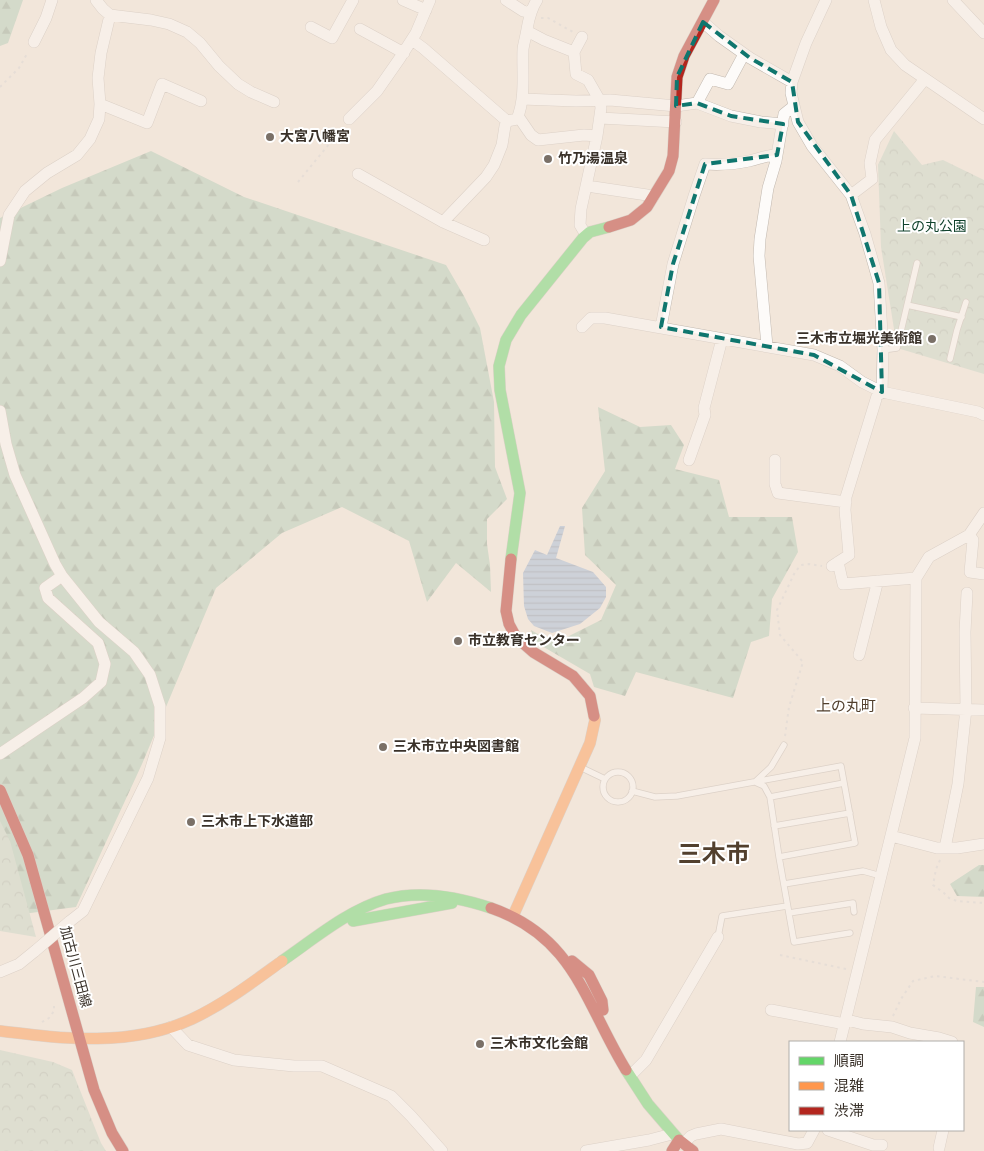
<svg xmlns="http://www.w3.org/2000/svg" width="984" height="1151" font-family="'Source Sans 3','Noto Sans JP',sans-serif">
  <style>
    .forest { fill: url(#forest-firs) }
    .park { fill: url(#park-crowns) }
    .water { fill: url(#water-rules) }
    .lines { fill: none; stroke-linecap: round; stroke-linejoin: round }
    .lane-casing { stroke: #c2b9b0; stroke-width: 7 }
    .street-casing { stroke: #c2b9b0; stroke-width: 12 }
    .fast-casing { stroke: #c2b9b0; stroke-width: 12 }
    .slow-casing { stroke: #c2b9b0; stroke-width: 12 }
    .jam-casing { stroke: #c2b9b0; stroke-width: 12 }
    .path { stroke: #d8d4d1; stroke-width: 2; stroke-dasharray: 2.5 4; stroke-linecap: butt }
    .lane { stroke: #fdfbf9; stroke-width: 5.5 }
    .street { stroke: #fdfbf9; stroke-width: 11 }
    .fast { stroke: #63d668; stroke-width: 11 }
    .slow { stroke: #ff974d; stroke-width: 11 }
    .jam { stroke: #b3261e; stroke-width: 11 }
    .street-bridge-casing { stroke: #c2b9b0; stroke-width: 12; stroke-linecap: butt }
    .street-bridge { stroke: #fdfbf9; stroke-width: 11 }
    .marked { fill: none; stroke: #0f766e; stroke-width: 4; stroke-dasharray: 10 6; stroke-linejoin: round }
    .poi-dot { fill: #7a7067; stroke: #fff; stroke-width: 2 }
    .labels { text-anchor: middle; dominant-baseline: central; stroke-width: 4; stroke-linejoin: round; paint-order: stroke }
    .poi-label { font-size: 14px; font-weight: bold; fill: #393129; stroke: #fff; text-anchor: start }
    .park-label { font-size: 14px; fill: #10422c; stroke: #fff }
    .street-label { font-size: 14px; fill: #393129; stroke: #fff }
    .neighbourhood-label { font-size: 15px; fill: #52402e; stroke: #fff }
    .town-label { font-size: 24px; font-weight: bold; fill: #52402e; stroke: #fff }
  </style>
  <defs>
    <pattern id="forest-firs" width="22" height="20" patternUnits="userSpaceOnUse" patternTransform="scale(1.25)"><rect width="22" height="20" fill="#b0ccb5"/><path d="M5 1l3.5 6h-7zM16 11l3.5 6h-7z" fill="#90a693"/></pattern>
    <pattern id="park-crowns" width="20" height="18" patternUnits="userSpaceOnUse" patternTransform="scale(1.25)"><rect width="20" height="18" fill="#c6d5c4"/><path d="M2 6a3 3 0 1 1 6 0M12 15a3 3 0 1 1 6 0" fill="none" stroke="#abb7a8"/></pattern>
    <pattern id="water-rules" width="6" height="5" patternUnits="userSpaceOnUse" patternTransform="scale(1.25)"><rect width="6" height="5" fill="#a1b8d4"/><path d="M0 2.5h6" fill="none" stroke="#8496ac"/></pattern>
  </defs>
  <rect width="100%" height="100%" fill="#f2e6da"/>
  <path class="forest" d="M0 0H23L8 43 0 46Z
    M151 151 244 197 446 265 464 296 480 328 494 402 495 467 507 499 487 519V544L490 565 491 592 456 563 427 602 409 541 342 507 282 533 216 588 142 764 76 907 0 917V218L62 188Z
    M598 407 640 427 671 425 684 445 675 469 719 480 729 517H792L798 552 772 599 769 636 751 642 733 698 636 672 625 696 594 687 590 674 535 642 531 630 548 640 567 637 601 620 616 585 585 555 582 508 605 471Z
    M979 865H984V897L957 896 950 884Z
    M976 987H984V1027L973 1022Z"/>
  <path class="park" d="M894 131 922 165 943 160 984 180V374L897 348 881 247 878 165Z
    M0 821 10 841 36 937 0 931Z
    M0 1050 53 1062 72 1070 101 1143 106 1151H0Z"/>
  <path class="water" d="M560 526H565L556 558 593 572 606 587V597L600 608 580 624 552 633 534 626 528 619 524 606 523 573 535 550 547 555Z"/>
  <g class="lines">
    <defs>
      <path id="lane" d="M907 305 962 317
        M883 350 897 348 917 263
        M950 359 957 330 966 302
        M784 745 771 767 755 782 764 786 770 797 779 857 794 942 850 933
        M582 768 605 779
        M603 787a15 15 0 1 1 30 0a15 15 0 1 1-30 0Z
        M632 791 655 797 677 796 841 766 855 843 779 857
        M770 797 844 783
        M774 826 850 813
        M784 884 863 871 881 876
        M789 913 853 903 854 912
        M718 937 722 916 787 906"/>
      <path id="street" d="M96 0 103 9 110 15 151 20 169 24 187 32 200 43 219 66 238 84 251 92 274 102
        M403 0 426 10
        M506 0 523 11 531 13
        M826 0 806 43 792 82 791 93 798 122 812 146 851 195 865 234 879 283 883 350 882 392 877 396 846 497 845 510 849 555 832 566
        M874 0 881 27 891 50 905 65 984 119
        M953 0 984 33
        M703 22 719 36 750 58 792 82
        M311 27 332 38 353 0
        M360 29 404 53
        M527 31 544 40 574 52
        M582 37 574 52 576 74 588 80 600 101 601 108 597 136 581 209 580 225 586 235
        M412 40 423 48 507 121
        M34 42 46 18 52 0
        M522 99 576 101 610 100 676 106 697 103 731 116 761 122 783 124
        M697 103 710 79 728 84 744 54
        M100 104 147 123 162 84 201 101
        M518 116 531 135 538 140 584 135 597 136
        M600 118 676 122
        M349 119 377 91 400 58 416 33 430 0
        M358 174 443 222 484 240
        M587 186 647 195 653 197
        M851 195 872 179 870 163 875 140 925 79
        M443 222 486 177 494 165 502 145 505 126 507 121 517 119C526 97 522 72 523 49 524 42 526 36 527 29 529 18 531 9 537 0
        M0 261 9 215 25 191 47 173 77 155 90 139 99 119 100 104 98 78 101 53 110 15
        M582 327 591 318H605L814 355 840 366 862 382 882 392 978 412 984 415
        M661 327 673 264 694 196 705 164C720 165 735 164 749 161 759 159 767 155 777 155
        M767 346 759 256 760 239 768 188 776 161 784 114 794 106
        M0 411 6 444 15 475 55 564 62 576 99 622 134 652 150 675 160 706V738L148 778 83 911 69 922
        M689 460 705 415 704 408 722 339
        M775 460V484L778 493 846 502
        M969 535 973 540 970 572 984 574
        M838 562 843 584 916 578
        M859 655 877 584V581
        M914 708 984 710
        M0 754 83 698 101 682 105 664 98 643 48 598 45 588 62 576
        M891 836 937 848H957L984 844
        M945 848 958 784 966 709 965 632 967 593
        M0 972 19 964 35 951
        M771 1010 845 1024
        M847 1020 863 1024 892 1027 910 1033 939 1038 952 1042
        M171 1027 188 1045 234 1060 294 1066H322L391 1096 411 1116 442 1151
        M840 1042 915 738 916 578 929 557 969 535 984 513
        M630 1076 646 1060 718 937
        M828 1130 873 1145H882
        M683 1144 691 1136 696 1134 721 1129 798 1144 807 1143 814 1130
        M939 1148 943 1130
        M586 1151 649 1140 672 1134"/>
      <path id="fast" d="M511 559 520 493 500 390 499 366 506 340 521 315 583 238 590 232 609 227
        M353 921 452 903
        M282 961C314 939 348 910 386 899 421 890 458 897 491 908
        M626 1070 648 1104 679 1140"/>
      <path id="slow" d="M513 916 590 743 595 720 594 716
        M0 1031C65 1039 131 1047 192 1019 224 1004 253 982 282 961"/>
      <path id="jam" d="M609 227 631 220 647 207 669 171 673 156 677 77 684 56 714 0
        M511 559 506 611 509 624 516 637 533 652 573 676 590 696 594 716
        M0 790 28 855 94 1090 112 1133 123 1151
        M491 908C575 937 585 1003 626 1070
        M572 961 589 975 602 1001 603 1010
        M672 1151 679 1140 693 1151"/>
    </defs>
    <use href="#lane" class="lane-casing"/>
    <use href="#street" class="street-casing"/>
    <use href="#fast" class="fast-casing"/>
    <use href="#slow" class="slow-casing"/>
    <use href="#jam" class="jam-casing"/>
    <path class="path" d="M541 18H548L573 32
      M0 87 19 68 28 52
      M298 182 343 127
      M785 736 789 707 803 662 780 635 777 610 795 572 801 565 809 564 822 566
      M940 860 936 869 933 885 944 893 949 898 957 901 984 903
      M780 955 846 969
      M893 1016 901 999 913 981 935 976 984 982
      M42 1022 49 1018 54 1011V1006"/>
    <use href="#lane" class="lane"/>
    <use href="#street" class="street"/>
    <use href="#fast" class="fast"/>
    <use href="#slow" class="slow"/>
    <use href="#jam" class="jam"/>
    <defs>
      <path id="street-bridge" d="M35 951 69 922"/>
    </defs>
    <use href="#street-bridge" class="street-bridge-casing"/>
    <use href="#street-bridge" class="street-bridge"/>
  </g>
  <path d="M0 0H984V1151H0ZM703 22 750 58 792 82 798 122 851 195 879 283 882 392 814 355 661 327 673 264 705 164 777 155 783 124 731 116 697 103 676 106 677 77Z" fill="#f2e6da" fill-opacity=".55" fill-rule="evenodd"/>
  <path class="marked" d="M703 22 750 58 792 82 798 122 851 195 879 283 882 392 814 355 661 327 673 264 705 164 777 155 783 124 731 116 697 103 676 106 677 77Z"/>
  <g class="poi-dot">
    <circle cx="270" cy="137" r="5"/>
    <circle cx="548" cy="159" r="5"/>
    <circle cx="932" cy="339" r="5"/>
    <circle cx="458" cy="641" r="5"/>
    <circle cx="383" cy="747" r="5"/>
    <circle cx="191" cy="822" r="5"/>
    <circle cx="480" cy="1044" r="5"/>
  </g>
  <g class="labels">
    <g class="poi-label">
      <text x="280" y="137">大宮八幡宮</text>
      <text x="558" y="159">竹乃湯温泉</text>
      <text x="922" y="339" text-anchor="end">三木市立堀光美術館</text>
      <text x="468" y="641">市立教育センター</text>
      <text x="393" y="747">三木市立中央図書館</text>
      <text x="201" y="822">三木市上下水道部</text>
      <text x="490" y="1044">三木市文化会館</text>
    </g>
    <g class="park-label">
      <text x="932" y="227">上の丸公園</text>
    </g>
    <g class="street-label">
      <text transform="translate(75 967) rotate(75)">加古川三田線</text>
    </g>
    <g class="neighbourhood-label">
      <text x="846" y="706">上の丸町</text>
    </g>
    <g class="town-label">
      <text x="714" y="854">三木市</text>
    </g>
  </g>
  <rect x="789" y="1041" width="175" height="90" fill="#ffffff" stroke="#b0ada9"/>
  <rect x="799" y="1057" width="25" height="8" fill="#63d668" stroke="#b0ada9"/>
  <text x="834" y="1066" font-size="15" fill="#393129">順調</text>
  <rect x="799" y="1082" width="25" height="8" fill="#ff974d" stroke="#b0ada9"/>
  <text x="834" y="1091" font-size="15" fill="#393129">混雑</text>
  <rect x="799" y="1107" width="25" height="8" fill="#b3261e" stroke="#b0ada9"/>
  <text x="834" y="1116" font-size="15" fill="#393129">渋滞</text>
</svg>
